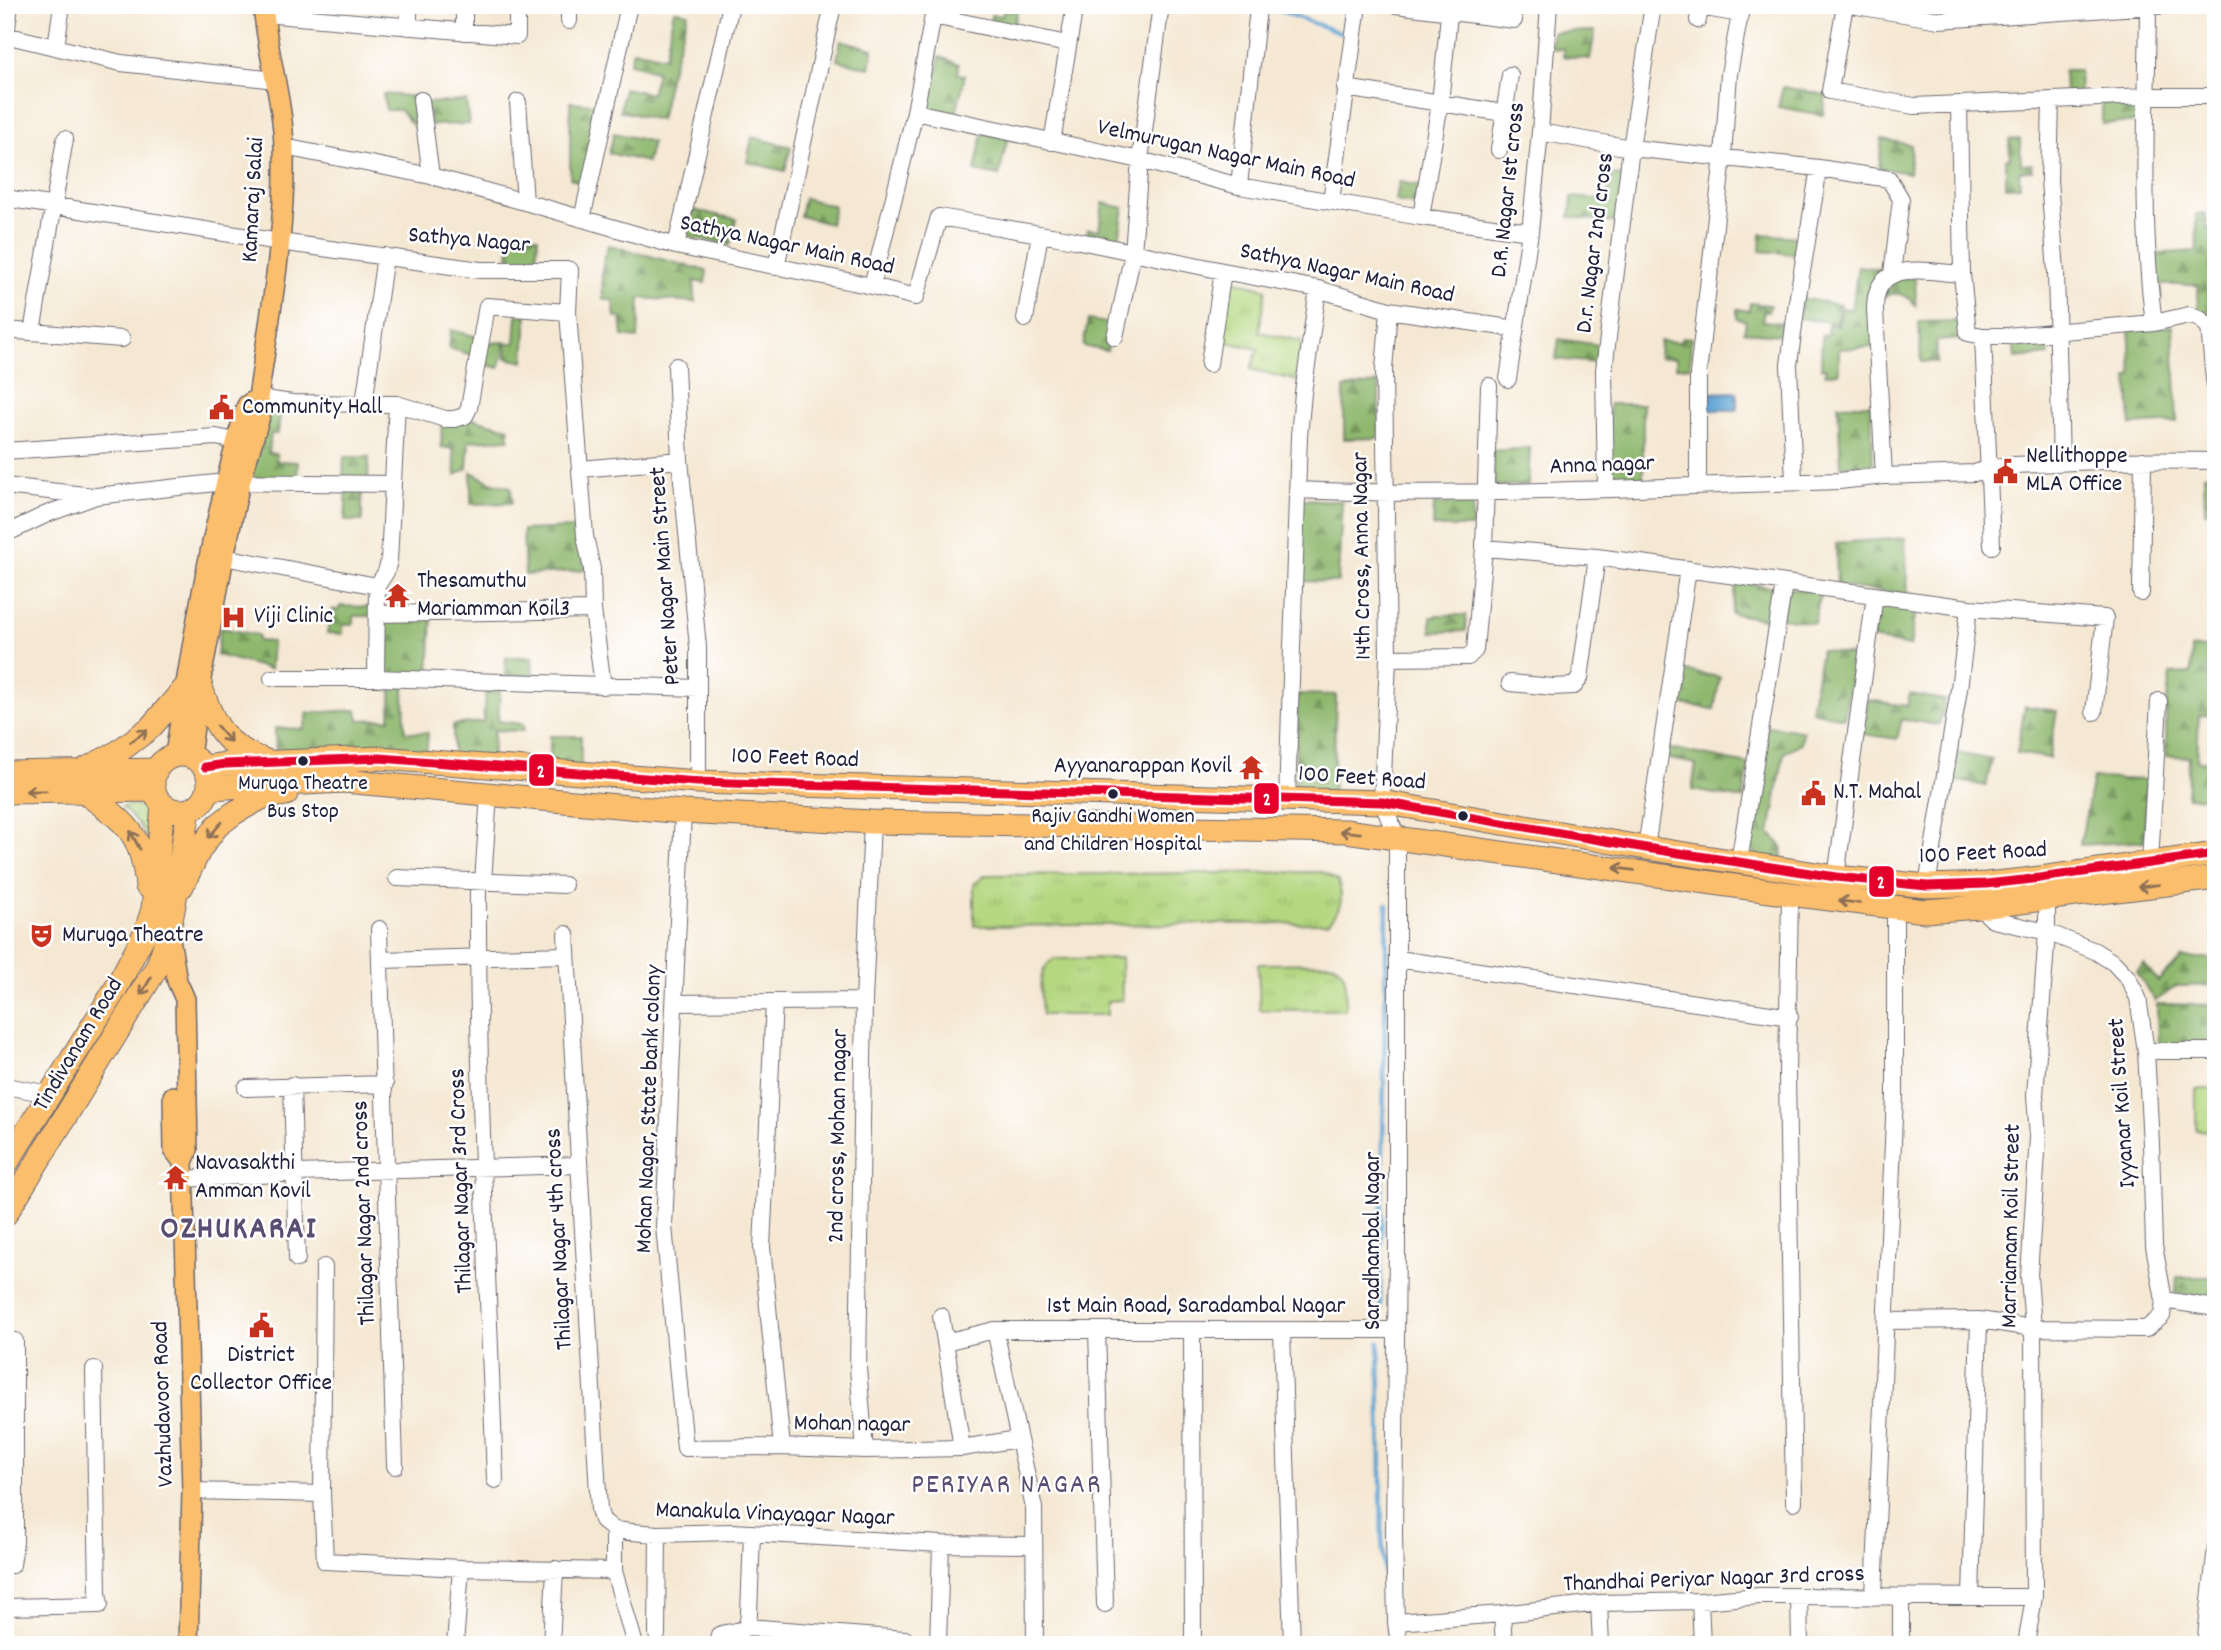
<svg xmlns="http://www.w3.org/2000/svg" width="2221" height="1650" font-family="Dekko,sans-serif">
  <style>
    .grass { fill: url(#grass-tufts); stroke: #6b7c5d; stroke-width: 2 }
    .forest { fill: url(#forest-firs); stroke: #586d54; stroke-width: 2 }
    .pitch { fill: #b4d77f; stroke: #6b7c5d; stroke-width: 2 }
    .water { fill: url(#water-ripples); stroke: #3e6286; stroke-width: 2 }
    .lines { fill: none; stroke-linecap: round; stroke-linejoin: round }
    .stream { stroke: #5ba2d2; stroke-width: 4.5 }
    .minor-casing { stroke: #6c6770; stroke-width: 18 }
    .major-casing { stroke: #6c6770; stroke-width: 22 }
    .highway-casing { stroke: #6c6770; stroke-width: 25 }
    .minor { stroke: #fff; stroke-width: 16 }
    .major { stroke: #fabe6d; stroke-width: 19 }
    .highway { stroke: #fabe6d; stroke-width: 23 }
    .bus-1-casing { stroke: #fff; stroke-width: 14 }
    .bus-1 { stroke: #e4002b; stroke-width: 9 }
    .oneway { stroke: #8e7054 }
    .bus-dot { fill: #22223b; stroke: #fff; stroke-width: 2.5 }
    .labels { text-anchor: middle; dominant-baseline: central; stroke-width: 5; stroke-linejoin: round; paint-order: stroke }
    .bus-label { font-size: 22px; fill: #22223b; stroke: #fff }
    .street-label { font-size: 24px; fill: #22223b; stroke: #fff }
    .poi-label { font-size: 24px; fill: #22223b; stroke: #fff; text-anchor: start }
    .quarter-label { font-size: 28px; letter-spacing: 2px; fill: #5a4d72; stroke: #fff }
    .district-label { font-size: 32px; font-weight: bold; letter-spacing: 2px; fill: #5a4d72; stroke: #fff }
    .line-badge { stroke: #fff; stroke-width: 2.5 }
    .badge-label { font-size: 19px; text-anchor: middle; font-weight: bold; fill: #fff }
  </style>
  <defs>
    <pattern id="grass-tufts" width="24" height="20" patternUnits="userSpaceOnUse" patternTransform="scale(1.75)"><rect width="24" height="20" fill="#b4d77f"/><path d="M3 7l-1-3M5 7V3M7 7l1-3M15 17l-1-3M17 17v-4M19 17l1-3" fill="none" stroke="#9ab86f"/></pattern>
    <pattern id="forest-firs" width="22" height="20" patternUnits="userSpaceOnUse" patternTransform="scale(1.75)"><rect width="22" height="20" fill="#8fb86e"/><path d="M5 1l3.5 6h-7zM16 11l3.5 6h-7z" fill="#74955c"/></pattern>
    <pattern id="water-ripples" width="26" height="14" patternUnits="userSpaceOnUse" patternTransform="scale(1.75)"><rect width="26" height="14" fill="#5ba2d2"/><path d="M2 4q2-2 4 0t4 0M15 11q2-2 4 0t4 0" fill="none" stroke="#4b84ac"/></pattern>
  </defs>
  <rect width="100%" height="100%" fill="#fff"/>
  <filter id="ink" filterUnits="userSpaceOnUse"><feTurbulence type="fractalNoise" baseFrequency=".0143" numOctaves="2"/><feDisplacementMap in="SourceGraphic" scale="14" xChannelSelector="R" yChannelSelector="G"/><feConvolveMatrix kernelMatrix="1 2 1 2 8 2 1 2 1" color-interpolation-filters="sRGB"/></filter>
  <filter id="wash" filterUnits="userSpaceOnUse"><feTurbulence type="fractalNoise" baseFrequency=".00686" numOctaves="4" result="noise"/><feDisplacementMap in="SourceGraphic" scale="28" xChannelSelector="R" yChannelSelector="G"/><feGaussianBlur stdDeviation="1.57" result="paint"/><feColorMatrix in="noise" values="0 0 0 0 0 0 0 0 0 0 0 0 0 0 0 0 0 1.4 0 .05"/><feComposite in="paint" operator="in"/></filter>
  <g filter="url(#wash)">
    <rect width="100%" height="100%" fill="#f5e8d3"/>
    <path class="grass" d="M1226 278 1266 289 1259 332 1301 341 1298 381 1251 369 1258 349 1218 340Z
      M127 805 143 807 151 814 150 847 139 825 122 807Z
      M1322 872 1338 881C1344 899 1341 910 1328 923L974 926V884L986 875Z
      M1121 958 1122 1000 1107 1001V1015H1042C1041 995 1035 970 1054 959Z
      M1332 963C1351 972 1345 991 1345 1010H1260L1258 964Z"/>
    <path class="forest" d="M1005 5H1028L1027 9 1018 8 1013 29 990 25 991 15 1002 16Z
      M674 10 688 13 669 78 660 120 620 111 624 88 651 94 657 72 630 63 633 50 665 57Z
      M1595 31 1590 59 1563 56V49L1550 48 1553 32Z
      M841 40 873 49 870 68 837 60Z
      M940 57 959 64 958 74 965 75 956 115 928 109Z
      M2064 70H2079L2080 95H2065Z
      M1783 87 1826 95 1823 115 1778 107Z
      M383 94 418 97 422 136 400 110H386Z
      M2138 99V122L2102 124V101Z
      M466 101 469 124 431 125 425 103Z
      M570 102 602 105 585 185 570 178Z
      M983 131 1008 136 999 176 975 171Z
      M614 133 652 142 647 162 609 153Z
      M752 137 791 147 785 171 747 162Z
      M1882 139 1911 145 1909 173 1879 168Z
      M2020 139 2021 165 2032 164 2033 170 2019 171 2020 186 2006 187V159L2010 158 2009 140Z
      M1612 175 1627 177 1618 223 1570 217 1572 197 1606 200Z
      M1399 182 1422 186 1419 205 1396 201Z
      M804 198 834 206 830 224 800 216Z
      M1103 203 1124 208 1118 244 1086 239 1088 229 1099 230Z
      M693 210 736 219 730 245 688 237Z
      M2206 213 2207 229H2212L2214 263 2210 264 2211 278 2215 279 2216 296 2208 297 2209 315H2198V285H2161V300H2155L2151 254 2197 251 2196 214Z
      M511 232 538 237 536 266 508 265Z
      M1761 234 1796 237 1794 254 1760 251Z
      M608 245 707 271 705 283 694 281 695 302 640 298 638 338 623 336 621 317H615L613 300H603L602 268Z
      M1858 266 1885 270 1873 347 1839 349V373L1825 374V368H1821L1822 335H1827L1828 324 1838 326 1842 308 1852 309Z
      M1893 277 1915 278 1916 305C1907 295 1896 290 1884 297Z
      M1801 298 1840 305 1837 323 1798 318Z
      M1750 303 1770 305 1768 311 1764 310 1762 321 1782 323 1781 335 1744 332 1746 321 1737 318V309L1749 311Z
      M517 315H527L524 362 506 358V343H515Z
      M1088 320 1113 324 1107 351 1083 346Z
      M1960 321 1961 339 1936 341 1937 362H1921L1919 322Z
      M2173 326 2177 422 2131 425 2128 377 2132 376 2129 327Z
      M451 330 478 337 475 356 449 348Z
      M2048 335 2049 355 2015 358 2013 339Z
      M1682 337 1691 338 1690 367H1676V358L1659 357 1660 341 1680 342Z
      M1559 339 1600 345 1596 363 1556 359Z
      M504 342 503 356 499 368 480 363 485 343Z
      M1379 383V438L1344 439V388Z
      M269 402 281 404 278 434H271L268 453 277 454 276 461 298 462 297 481 248 480Z
      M1609 404H1643V478H1609Z
      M1871 404 1873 464 1841 466 1838 405Z
      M470 418 509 428V439L469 441 467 469 456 475 453 449 441 447 442 425Z
      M1530 448 1528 485 1495 486 1492 451Z
      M344 457H369L368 480 343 479Z
      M471 472 490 482 511 487 512 503 471 504Z
      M2216 473V512H2205L2204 474Z
      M347 488H362V521H345Z
      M1302 499 1342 501 1338 582 1299 581Z
      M1434 504H1473L1472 527H1433Z
      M575 528 578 550 587 570 525 575 523 530Z
      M1905 538 1908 594 1837 586 1836 543Z
      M1737 581 1775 588 1768 620 1731 613Z
      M1787 588 1821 592 1814 623 1781 618Z
      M1879 599 1917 605 1910 646 1873 639Z
      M340 606 371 607 372 616H354V624H343V634L327 633 333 609 338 611Z
      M1436 615H1466V631L1431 632V617H1436Z
      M432 616 429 677 381 675 382 617Z
      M220 628 258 635V641L272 642 270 669 217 655Z
      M2208 647 2209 682H2216V715L2199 716 2197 761 2216 762V798L2187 797 2189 757 2166 756V708L2170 674 2191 673 2192 648Z
      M1821 650 1855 656 1844 718 1811 711Z
      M506 657H532L533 677 505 676Z
      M1680 670 1720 677 1714 709 1674 703Z
      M392 683 404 685 405 732 428 733 426 756 276 758 275 728 304 729 308 713 357 710 359 720 390 719Z
      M500 687 498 721 523 724 524 731 494 730 492 762 453 759V725L483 722 486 688Z
      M1297 694 1336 695 1333 793 1295 789Z
      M1910 694 1945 700 1939 725 1902 719 1897 739 1863 734 1868 700 1907 706Z
      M2025 706 2057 711 2049 758 2017 753Z
      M1767 726 1803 731 1801 743 1784 753 1770 833 1783 848 1781 862 1759 858 1748 843Z
      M550 736H581V767L550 765Z
      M1667 748 1749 764 1743 799 1692 790 1696 764 1665 758Z
      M1952 752 1992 760 1986 786 1948 779Z
      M2093 778 2147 780 2144 841 2080 845Z
      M2211 905H2216V985L2177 986 2155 1001 2136 972 2144 964 2158 981 2182 958H2215Z
      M2157 1004 2216 1005V1045H2158Z
      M2177 1277H2216V1300L2176 1293Z"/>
    <path class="pitch" d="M2196 1089H2216V1156L2215 1131 2196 1130Z"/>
    <path class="water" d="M1737 392V410H1709L1710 393Z"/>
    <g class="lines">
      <path class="stream" d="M1226 5 1278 10 1346 35
        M1380 1318 1387 904
        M1379 1343 1382 1539 1388 1619
        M1389 1628 1390 1645"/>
    </g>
  </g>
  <g filter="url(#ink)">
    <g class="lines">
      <defs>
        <path id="minor" d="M1396 5 1514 20
          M1845 5 1830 91 1914 106 2147 96H2216
          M1851 5 1939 20 2170 5
          M2148 7C2147 111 2140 220 2154 323
          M264 14 517 36V5
          M933 16 1067 44
          M1698 20 1700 7 1740 14 1729 74 1723 156 1698 374V485
          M569 21V5
          M409 27V5
          M464 32V5
          M5 35 121 63 276 80
          M6 35 10 5
          M56 47 62 5
          M1345 88 1504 113
          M421 100 431 176
          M2051 101 2049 180 2056 272 2061 462
          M518 102 525 202
          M1959 105 1962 274 1968 333 1983 336 1992 546
          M915 112 1140 160 1239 186 1421 217 1530 232
          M1540 132 1631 148 1819 168 1889 179 1901 199 1892 274
          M1052 142 1075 5
          M284 147 431 176 525 202 676 246 872 286 916 297 939 217 1075 240 1223 271 1318 289 1389 310 1516 329
          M1499 150 1510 75
          M1239 186 1258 8
          M5 198 280 242 480 270H570L568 312 585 536 592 569 593 610 603 686
          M1331 201 1358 5
          M1421 217 1440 103 1450 5
          M582 219 629 5
          M676 246 731 5
          M776 267 833 5
          M872 286 915 112 933 16 932 5
          M1389 310 1384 369 1388 658 1382 802 1397 837V1243L1394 1534 1396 1622 1399 1645
          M1025 319 1040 234
          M5 330 122 339
          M32 332 65 139
          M1983 336H2006L2154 323 2189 315 2200 319 2209 327 2216 400
          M1115 337 1133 253 1140 160 1161 5
          M1209 364 1223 271
          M676 366 680 460 698 647V782
          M1508 379 1530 232 1540 132 1549 5
          M258 398 292 403 397 404 445 419H454L465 416 469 408 487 306 568 312
          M364 403 385 256
          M5 451 216 437 236 441
          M581 469 680 460
          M1884 476 1875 310C1874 257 1926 272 1962 274
          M1794 482 1789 365 1797 302 1819 168
          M5 486 93 496
          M1606 488 1604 370 1631 148 1653 5
          M1297 490C1478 498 1659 486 1839 481L1884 476 1975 473C1995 464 2017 465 2038 464 2098 460 2157 460 2216 461
          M5 534 47 514 96 496 225 482 393 484
          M1484 548 1597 557 1969 608 2105 618 2094 712
          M224 557 377 586
          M2141 593 2143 460
          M377 614 593 610
          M1388 658 1468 657 1475 650 1484 548 1489 386
          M272 678H376L698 688
          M376 678 377 586 386 572 389 561 397 404
          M1510 683 1553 687 1574 686 1580 678 1597 557
          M1287 800 1299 436 1303 393 1318 289
          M683 812 664 1226 685 1448 782 1447 865 1450 962 1448 1018 1439
          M1646 848 1688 569
          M1739 862 1784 584
          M2150 863 2159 701
          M1836 877 1875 595
          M397 878 564 885
          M478 881C477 1080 488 1280 495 1480
          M483 881 489 794
          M1927 886 1959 689 1969 608
          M1790 894 1787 1075 1794 1502
          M1979 907 1993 920 2047 932 2095 951 2114 963 2128 978 2138 998 2146 1051 2151 1144 2154 1246 2164 1300 2216 1308
          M379 929 395 1466
          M566 934 599 1510 602 1520 614 1530 632 1532 658 1534 732 1532 941 1544 1034 1545
          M1398 959 1790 1017
          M381 960 567 955
          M774 1002 762 1247 782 1447
          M676 1003 864 1001
          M2146 1051H2216
          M292 1085 297 1259
          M5 1086 50 1094
          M246 1088 385 1084
          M183 1179 296 1173 579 1165
          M324 1267 322 1494 325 1561 461 1568 614 1571
          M941 1316 962 1448
          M1886 1321 1979 1320 2033 1328 2146 1329 2162 1316 2164 1300
          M995 1330 1034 1508 1035 1645
          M1097 1330 1105 1604
          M1192 1330 1193 1645
          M1282 1330 1292 1645
          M945 1342 995 1330H1396
          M865 1450 858 1368 864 1001 872 822
          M192 1491 322 1494
          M614 1530V1571L635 1645
          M5 1564 12 1565 15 1542V1341
          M1799 1596 1800 1645
          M1874 1597 1895 1094V909
          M1901 1597V1645
          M1971 1597 1979 1320
          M1700 1601 1702 1645
          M1599 1603 1601 1645
          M5 1607 100 1605 98 1592 94 1369
          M1502 1614 1504 1645
          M1396 1622 1502 1614 1599 1603 1700 1601 1759 1596 2034 1597
          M747 1627 905 1639
          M657 1635 658 1534
          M455 1645 461 1568
          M551 1645 555 1569
          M717 1645 719 1635C728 1631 738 1633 747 1627L749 1614 752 1533
          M938 1645 941 1544
          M2026 1645 2034 1597 2033 1328 2029 1276 2038 1137 2035 1095 2047 932V899
          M2205 1645 2216 1547"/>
        <path id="major" d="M175 755C192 639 213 518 247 405L258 398
          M190 756 200 684 224 557 240 483 262 410 258 398C270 315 286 232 284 148 283 100 267 53 263 5
          M169 932 177 981 185 999 188 1150 183 1162 192 1491 188 1645
          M173 1096 174 1150 183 1162"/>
        <path id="highway" d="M200 684C212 722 224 747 264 760
          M153 783a28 28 0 1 1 56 0a28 28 0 1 1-56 0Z
          M205 767 225 764 380 758 698 782 1382 802 1646 848 1836 877 1927 886 1986 884 2024 880 2216 854
          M84 770 118 752 150 728 185 688
          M5 773 156 770
          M209 788 344 781 683 812 872 822 1346 831 1790 894 1925 911 1979 907 2216 878
          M83 791C125 823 141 829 147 886
          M5 792 153 790
          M182 886 200 849 217 826 234 813 261 798 286 794
          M5 1166 115 990 146 931 153 909 163 805
          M5 1215 157 967C177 918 178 863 189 811"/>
      </defs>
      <use href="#minor" class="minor-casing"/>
      <use href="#major" class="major-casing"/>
      <use href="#highway" class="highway-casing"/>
      <use href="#minor" class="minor"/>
      <use href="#major" class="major"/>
      <use href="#highway" class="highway"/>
      <defs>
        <path id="bus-1" d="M205 767 225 764 380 758 698 782 1382 802 1646 848 1836 877 1927 886 1986 884 2024 880 2216 854"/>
      </defs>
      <use href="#bus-1" class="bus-1-casing"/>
      <use href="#bus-1" class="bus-1"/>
    </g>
    <defs><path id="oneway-shaft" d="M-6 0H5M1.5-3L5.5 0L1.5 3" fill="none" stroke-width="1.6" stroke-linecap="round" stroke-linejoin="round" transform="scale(1.75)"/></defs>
    <g class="oneway">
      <use href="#oneway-shaft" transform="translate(224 734) rotate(49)"/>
      <use href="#oneway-shaft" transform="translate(139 736) rotate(-36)"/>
      <use href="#oneway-shaft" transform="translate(36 791) rotate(179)"/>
      <use href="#oneway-shaft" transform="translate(215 830) rotate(131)"/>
      <use href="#oneway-shaft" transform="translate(1350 832) rotate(-174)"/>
      <use href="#oneway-shaft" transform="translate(135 840) rotate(-118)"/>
      <use href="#oneway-shaft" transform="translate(1624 869) rotate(-172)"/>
      <use href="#oneway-shaft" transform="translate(2148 886) rotate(173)"/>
      <use href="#oneway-shaft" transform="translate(1849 902) rotate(-172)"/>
      <use href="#oneway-shaft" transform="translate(146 986) rotate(121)"/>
    </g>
  </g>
  <defs>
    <symbol id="civic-bare" viewBox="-9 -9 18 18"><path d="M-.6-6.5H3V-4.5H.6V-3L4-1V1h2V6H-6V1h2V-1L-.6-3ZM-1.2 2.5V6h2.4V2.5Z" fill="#c8321e" stroke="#fff" stroke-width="2.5" paint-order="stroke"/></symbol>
    <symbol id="temple-bare" viewBox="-9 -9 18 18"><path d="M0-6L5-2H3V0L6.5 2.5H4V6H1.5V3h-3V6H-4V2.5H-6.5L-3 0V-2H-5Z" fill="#c8321e" stroke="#fff" stroke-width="2.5" paint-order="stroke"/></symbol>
    <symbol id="hospital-bare" viewBox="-9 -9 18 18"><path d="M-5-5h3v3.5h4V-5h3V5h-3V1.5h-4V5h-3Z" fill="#c8321e" stroke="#fff" stroke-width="2.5" paint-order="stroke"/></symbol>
    <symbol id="theatre-bare" viewBox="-9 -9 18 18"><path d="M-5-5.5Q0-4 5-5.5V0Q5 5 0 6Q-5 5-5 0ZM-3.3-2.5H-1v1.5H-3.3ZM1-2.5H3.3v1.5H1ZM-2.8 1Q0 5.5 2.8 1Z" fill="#c8321e" stroke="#fff" stroke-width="2.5" paint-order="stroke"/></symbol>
  </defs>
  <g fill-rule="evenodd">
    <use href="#civic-bare" x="204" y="390" width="35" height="35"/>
    <use href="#civic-bare" x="1988" y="454" width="35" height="35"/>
    <use href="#temple-bare" x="380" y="578" width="35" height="35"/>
    <use href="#hospital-bare" x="216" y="600" width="35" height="35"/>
    <use href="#temple-bare" x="1234" y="750" width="35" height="35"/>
    <use href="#civic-bare" x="1796" y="776" width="35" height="35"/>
    <use href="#theatre-bare" x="24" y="918" width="35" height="35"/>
    <use href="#temple-bare" x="158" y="1160" width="35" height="35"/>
    <use href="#civic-bare" x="244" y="1308" width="35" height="35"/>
  </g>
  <g class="bus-dot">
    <circle cx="303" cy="761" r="6"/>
    <circle cx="1113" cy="794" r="6"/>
    <circle cx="1463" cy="816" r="6"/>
  </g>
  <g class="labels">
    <g class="bus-label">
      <text x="303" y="784">Muruga Theatre<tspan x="303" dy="28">Bus Stop</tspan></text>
      <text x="1113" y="817">Rajiv Gandhi Women<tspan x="1113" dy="28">and Children Hospital</tspan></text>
    </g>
    <g class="street-label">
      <text transform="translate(1226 155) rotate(12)">Velmurugan Nagar Main Road</text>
      <text transform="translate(1509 190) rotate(-84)">D.R. Nagar 1st cross</text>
      <text transform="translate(254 200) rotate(-87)">Kamaraj Salai</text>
      <text transform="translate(469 241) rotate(5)">Sathya Nagar</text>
      <text transform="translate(1596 243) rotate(-83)">D.r. Nagar 2nd cross</text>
      <text transform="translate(787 246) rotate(12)">Sathya Nagar Main Road</text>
      <text transform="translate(1347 274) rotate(12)">Sathya Nagar Main Road</text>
      <text transform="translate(1602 466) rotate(-2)">Anna nagar</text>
      <text transform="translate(1363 556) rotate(-91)">14th Cross, Anna Nagar</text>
      <text transform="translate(666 576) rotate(-94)">Peter Nagar Main Street</text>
      <text transform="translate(795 759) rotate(2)">100 Feet Road</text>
      <text transform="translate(1362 779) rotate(4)">100 Feet Road</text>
      <text transform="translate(1983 854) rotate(-3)">100 Feet Road</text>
      <text transform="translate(79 1045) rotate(-59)">Tindivanam Road</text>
      <text transform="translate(2123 1103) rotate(-94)">Iyyanar Koil Street</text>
      <text transform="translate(650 1109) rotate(-88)">Mohan Nagar, State bank colony</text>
      <text transform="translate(839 1136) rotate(-89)">2nd cross, Mohan nagar</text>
      <text transform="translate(462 1181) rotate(-92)">Thilagar Nagar 3rd Cross</text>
      <text transform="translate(365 1213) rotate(-92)">Thilagar Nagar 2nd cross</text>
      <text transform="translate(2012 1226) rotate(-89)">Marriamam Koil Street</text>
      <text transform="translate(560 1239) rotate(-93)">Thilagar Nagar 4th cross</text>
      <text transform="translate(1374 1241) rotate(-90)">Saradhambal Nagar</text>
      <text x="1196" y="1307">1st Main Road, Saradambal Nagar</text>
      <text transform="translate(164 1404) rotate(-92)">Vazhudavoor Road</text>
      <text transform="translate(852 1425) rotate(1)">Mohan nagar</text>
      <text transform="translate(775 1515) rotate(2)">Manakula Vinayagar Nagar</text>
      <text transform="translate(1714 1580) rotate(-2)">Thandhai Periyar Nagar 3rd cross</text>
    </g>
    <g class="poi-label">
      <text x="242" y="408">Community Hall</text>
      <text x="2026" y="457">Nellithoppe<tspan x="2026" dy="28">MLA Office</tspan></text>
      <text x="417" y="582">Thesamuthu<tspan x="417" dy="28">Mariamman Koil3</tspan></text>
      <text x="254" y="617">Viji Clinic</text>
      <text x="1232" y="767" text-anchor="end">Ayyanarappan Kovil</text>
      <text x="1833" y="793">N.T. Mahal</text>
      <text x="62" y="936">Muruga Theatre</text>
      <text x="195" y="1164">Navasakthi<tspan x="195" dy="28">Amman Kovil</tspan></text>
      <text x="261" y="1356" text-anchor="middle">District<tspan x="261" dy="28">Collector Office</tspan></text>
    </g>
    <g class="quarter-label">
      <text x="1007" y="1487">PERIYAR NAGAR</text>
    </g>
    <g class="district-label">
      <text x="239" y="1231">OZHUKARAI</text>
    </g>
  </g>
  <g class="line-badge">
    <rect x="528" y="753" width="27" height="34" rx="7" fill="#e4002b"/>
    <rect x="1253" y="782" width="27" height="33" rx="7" fill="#e4002b"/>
    <rect x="1868" y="865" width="27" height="33" rx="7" fill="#e4002b"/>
  </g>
  <g class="badge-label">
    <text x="541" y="777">2</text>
    <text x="1267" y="805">2</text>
    <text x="1881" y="888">2</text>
  </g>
  <rect width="2221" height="1650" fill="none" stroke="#fff" stroke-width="28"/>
</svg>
